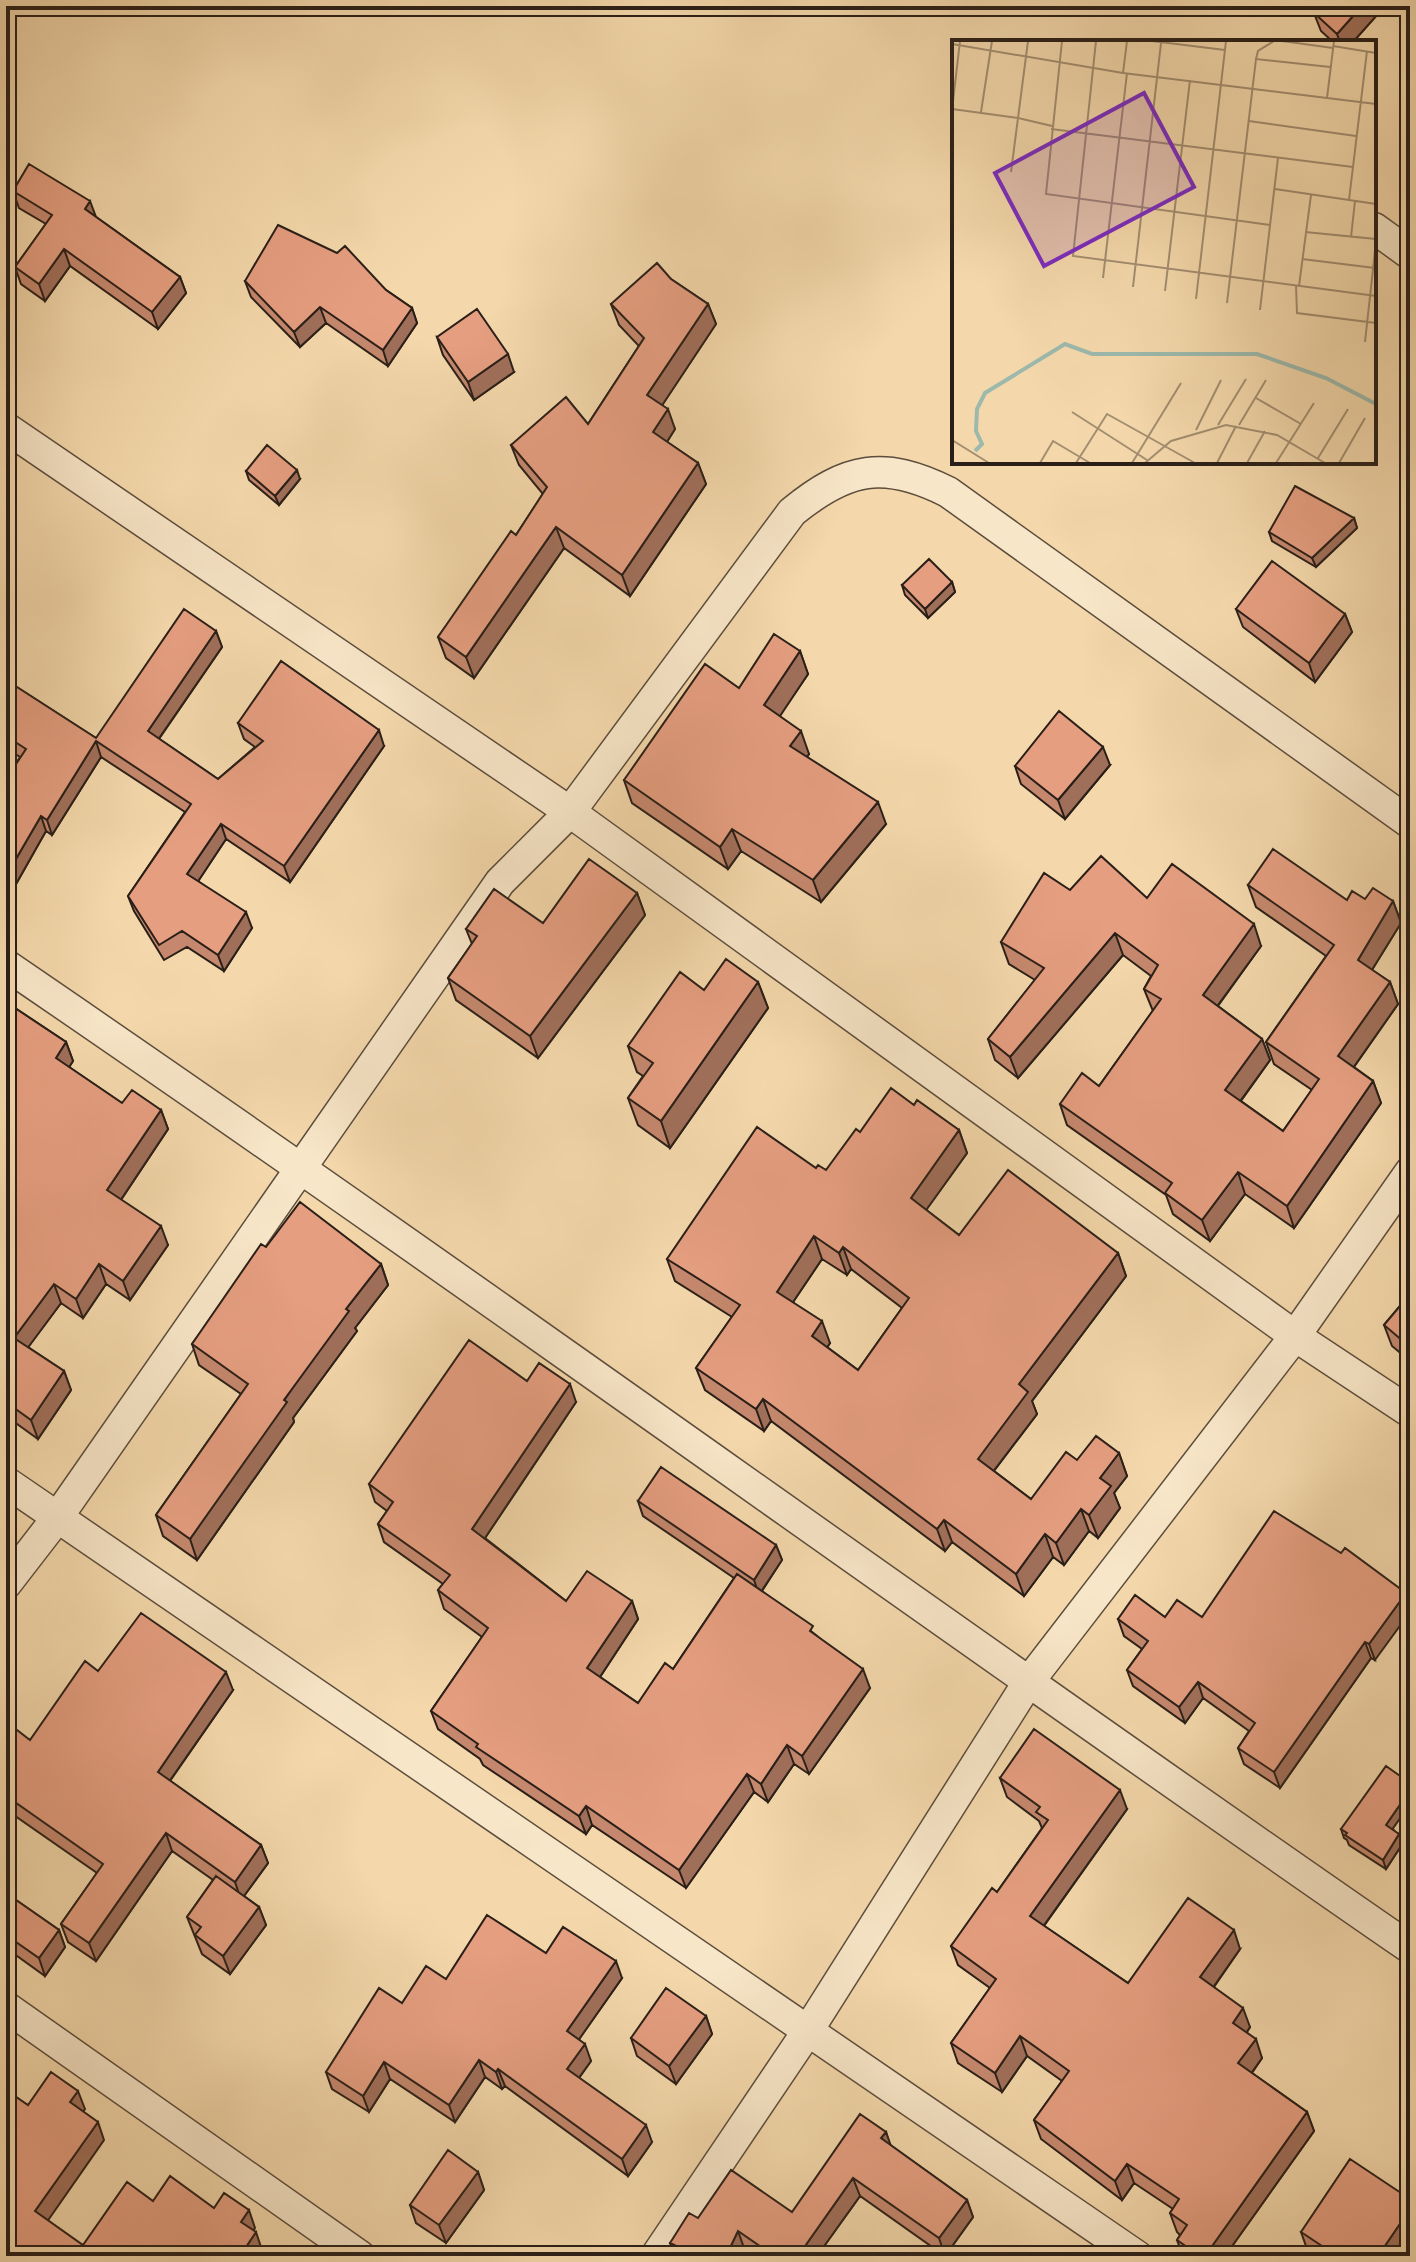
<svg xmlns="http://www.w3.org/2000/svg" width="1416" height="2262" font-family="Vollkorn,serif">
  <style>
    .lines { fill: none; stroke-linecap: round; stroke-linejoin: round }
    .minor-casing { stroke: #5c4d3d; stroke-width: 33 }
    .minor { stroke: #f8e6c8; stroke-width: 30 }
    .wall { fill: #c5886e; stroke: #2a1f18; stroke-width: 2; fill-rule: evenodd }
    .shaded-wall { fill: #a06f5a; stroke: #2a1f18; stroke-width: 2 }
    .building { fill: #e59e80; stroke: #2a1f18; stroke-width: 2; fill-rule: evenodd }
    .inset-river { fill: none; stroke: #9cb9ac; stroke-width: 4 }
    .inset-road { fill: none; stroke: #a38e70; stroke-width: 2 }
    .view { fill: #7b2cbf; fill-opacity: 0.15; stroke: #7b2cbf; stroke-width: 4 }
    .inset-edge { fill: none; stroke: #2a1f18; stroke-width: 4 }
  </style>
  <rect width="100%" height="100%" fill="#f4d8ab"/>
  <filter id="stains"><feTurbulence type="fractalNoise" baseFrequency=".0025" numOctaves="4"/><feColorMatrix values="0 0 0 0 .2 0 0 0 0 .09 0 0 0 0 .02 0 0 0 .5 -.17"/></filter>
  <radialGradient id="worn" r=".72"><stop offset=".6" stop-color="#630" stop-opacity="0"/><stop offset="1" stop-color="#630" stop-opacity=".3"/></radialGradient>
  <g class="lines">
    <defs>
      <path id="minor" d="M1374 228 1410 254
        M6 428 570 812 1295 1336 1410 1412
        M6 965C478 1287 940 1624 1410 1948
        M6 1482 1137 2256
        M6 1584 57 1518 500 882 570 812 792 512C847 467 884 460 948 492L1410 823
        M6 2007 360 2256
        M656 2256 807 2032 1027 1684 1295 1336 1410 1172"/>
    </defs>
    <use href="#minor" class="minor-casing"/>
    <use href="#minor" class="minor"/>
  </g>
  <path class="wall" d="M1385 6 1353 42H1333L1321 31 1314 13Z
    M13 191 96 217 180 277 186 293 158 329 70 266 45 301 21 284 15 267 46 224 19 208Z
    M671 279 708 304 716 324 662 405 675 429 667 442 698 463 706 484 630 596 564 548 474 678 446 658 438 637 516 535 543 494 519 465 511 445 588 424 639 346 619 325 611 304Z
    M245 281 386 290 412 308 417 323 388 366 326 323 300 347 251 297Z
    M437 337 514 372 474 400 443 355Z
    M246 471 300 479 279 505 249 480Z
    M1354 518 1357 528 1316 567 1272 541 1269 532Z
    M952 582 955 592 928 618 905 595 902 585Z
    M1236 609 1345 614 1352 632 1315 682 1243 627Z
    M216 631 222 647 159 739 218 779 255 747 244 739 238 723 384 746 290 882 226 839 198 881 252 928 224 971 187 947 164 960 134 911 128 896 185 812 101 757 52 835 46 831 7 900 6 899V779L20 757 6 748V680L96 738Z
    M800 651 808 674 779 716 809 754 807 757 886 824 821 902 741 851 728 869 632 803 624 780 739 688Z
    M1110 765 1065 819 1021 784 1015 766Z
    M1248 885 1347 900 1365 899 1393 901 1401 923 1372 970 1390 982 1398 1004 1354 1067 1373 1081 1381 1103 1294 1228 1245 1194 1210 1241 1173 1214 1166 1195 1067 1125 1060 1104 1099 1086 1153 1011 1144 989 1151 976 1123 955 1018 1078 995 1060 988 1039 1035 980 1009 964 1001 942 1070 890 1147 898 1261 946 1218 1006 1262 1039 1270 1060 1241 1101 1283 1131 1312 1090 1274 1064 1266 1042 1326 956 1256 907Z
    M637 893 645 915 538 1058 456 1000 448 978 472 944 466 929 543 923Z
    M758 982 768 1008 670 1148 638 1125 628 1098 643 1076 637 1072 628 1046 704 990Z
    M6 1002 66 1042 73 1061 69 1067 122 1103 161 1110 168 1129 121 1200 168 1245 130 1300 106 1284 83 1318 61 1303 28 1347 64 1371 71 1390 38 1439 6 1416V1269L7 1268 6 1267Z
    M914 1105 959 1130 967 1153 926 1210 959 1235 1118 1253 1126 1276 1032 1401 1037 1414 994 1471 1031 1499 1077 1460 1119 1453 1127 1476 1114 1493 1120 1508 1098 1538 1089 1531 1064 1565 1053 1557 1024 1596 952 1542 945 1551 771 1421 764 1431 705 1390 696 1368 732 1317 675 1281 667 1259 816 1168 826 1170ZM822 1259 847 1275 851 1269 902 1308 858 1370 827 1347 830 1343 793 1302Z
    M266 1247 381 1264 388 1285 355 1328 357 1331 293 1418 294 1422 197 1560 163 1536 156 1515 241 1394 199 1365 192 1344Z
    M1410 1294V1361L1392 1346 1384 1325Z
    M527 1381 576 1402 485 1538 566 1601H632L638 1619 600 1677 638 1703 673 1669 734 1578 643 1516 638 1501 776 1545 782 1560 762 1591 817 1636 870 1688 809 1774 794 1764 768 1802 754 1792 686 1888 592 1825 586 1834 483 1765 480 1759 438 1729 431 1711 482 1637 444 1609 438 1590 443 1584 384 1542 378 1524 387 1511 375 1502 369 1484Z
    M1341 1553 1375 1660 1371 1658 1280 1788 1244 1764 1238 1748 1249 1731 1203 1698 1185 1723 1133 1686 1127 1670 1142 1649 1124 1636 1118 1619 1202 1617Z
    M98 1671 233 1690 170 1781 261 1845 268 1863 244 1896 259 1907 266 1925 230 1974 202 1954 187 1917 213 1880 172 1851 96 1961 68 1942 61 1924 97 1873 15 1816 7 1828 6 1827V1732L30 1740Z
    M1000 1778 1127 1809 1044 1926 1128 1983 1240 1949 1214 1987 1250 2027 1247 2032 1262 2058 1252 2073 1307 2112 1314 2131 1225 2256H1183L1177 2240 1180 2235 1177 2232 1170 2213 1173 2209 1134 2183 1122 2200 1041 2139 1034 2120 1062 2081 1027 2056 1002 2092 958 2063 951 2043 990 1988 958 1965 951 1946 997 1892 1042 1828 1039 1821 1007 1797Z
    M1341 1829H1393L1403 1843 1386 1869 1349 1845 1347 1840 1344 1838Z
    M6 1893 59 1930 65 1947 45 1976 6 1948Z
    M546 1953 622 1978 579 2039 591 2061 579 2078 652 2142 628 2176 505 2086 502 2089 485 2077 455 2122 390 2079 369 2112 332 2089 326 2072 402 2003 446 1979Z
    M706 2016 712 2034 676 2084 637 2056 631 2038Z
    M886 2132 890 2145 967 2200 973 2217 945 2256 860 2196 817 2256H755L744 2248 740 2256H675L670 2243 698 2218 792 2212Z
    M478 2172 484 2190 446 2243 416 2223 410 2205Z
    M1410 2230 1392 2256H1321L1306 2246 1301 2232Z"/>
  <path class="shaded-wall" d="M1362 6H1385L1353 42H1340L1337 34Z
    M90 201 96 217 85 209Z
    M64 249 70 266 45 301 39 284Z
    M180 277 186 293 158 329 152 312Z
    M708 304 716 324 655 416 647 395Z
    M320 307 326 323 300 347 294 332Z
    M412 308 417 323 388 366 383 350Z
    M508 354 514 372 474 400 468 382Z
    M668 409 675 429 660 453 653 432Z
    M698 463 706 484 630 596 622 575Z
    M297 470 300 479 279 505 275 496Z
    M1354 518 1357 528 1316 567 1312 558Z
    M556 527 564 548 474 678 466 657Z
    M952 582 955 592 928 618 925 609Z
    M1345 614 1352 632 1315 682 1309 663Z
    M216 631 222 647 153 747 148 731Z
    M800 651 808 674 772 728 764 705Z
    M379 730 384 746 290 882 284 866Z
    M801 731 809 754 798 769 790 746Z
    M96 741 101 757 52 835 47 820Z
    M1103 747 1110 765 1065 819 1058 800Z
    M878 802 886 824 821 902 813 880Z
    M41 816 46 831 7 900 6 876Z
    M221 824 226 839 193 889 187 874Z
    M732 829 741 851 728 869 720 847Z
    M637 893 645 915 538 1058 530 1036Z
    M1393 901 1401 923 1365 981 1358 960Z
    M246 912 252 928 224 971 218 955Z
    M1254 924 1261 946 1210 1016 1203 995Z
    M1115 933 1123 955 1018 1078 1010 1057Z
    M758 982 768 1008 670 1148 661 1121Z
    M1390 982 1398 1004 1346 1078 1338 1056Z
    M1262 1039 1270 1060 1233 1111 1225 1090Z
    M66 1042 73 1061 63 1077 56 1058Z
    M1373 1081 1381 1103 1294 1228 1287 1206Z
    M161 1110 168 1129 114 1210 107 1190Z
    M959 1130 967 1153 919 1220 911 1198Z
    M1238 1172 1245 1194 1210 1241 1202 1220Z
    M161 1226 168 1245 130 1300 123 1281Z
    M814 1236 822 1259 785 1314 777 1292Z
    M843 1247 851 1269 847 1275 839 1253Z
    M1118 1253 1126 1276 1032 1401 1037 1414 986 1481 978 1459 1019 1384Z
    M99 1264 106 1284 83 1318 76 1299Z
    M381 1264 388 1285 355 1328 357 1331 293 1418 294 1422 197 1560 190 1539 346 1309Z
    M54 1284 61 1303 21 1357 14 1338Z
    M822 1321 830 1343 820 1358 812 1336Z
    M64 1371 71 1390 38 1439 31 1420Z
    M570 1384 576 1402 479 1547 472 1529Z
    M763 1399 771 1421 764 1431 756 1409Z
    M1119 1453 1127 1476 1114 1493 1120 1508 1098 1538 1089 1515 1100 1478Z
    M1081 1509 1089 1531 1064 1565 1056 1543Z
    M944 1520 952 1542 945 1551 937 1529Z
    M1045 1534 1053 1557 1024 1596 1016 1574Z
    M776 1545 782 1560 759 1595 754 1580Z
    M1406 1593 1410 1603V1612L1375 1660 1369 1644Z
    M632 1601 638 1619 594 1686 587 1668Z
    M1365 1642 1371 1658 1280 1788 1274 1772Z
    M863 1669 870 1688 809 1774 802 1756Z
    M226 1672 233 1690 164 1789 158 1772Z
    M1198 1682 1203 1698 1185 1723 1179 1707Z
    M787 1745 794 1764 768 1802 761 1784Z
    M747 1774 754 1792 686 1888 679 1870Z
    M1120 1790 1127 1809 1037 1935 1030 1916Z
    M1410 1790V1804L1389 1834 1386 1825Z
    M9 1798 15 1816 7 1828 6 1803Z
    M586 1806 592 1825 586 1834 579 1816Z
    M166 1833 172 1851 96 1961 89 1943Z
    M1399 1834 1403 1843 1386 1869 1383 1860Z
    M261 1845 268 1863 241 1900 235 1882Z
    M259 1907 266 1925 230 1974 223 1956Z
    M59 1930 65 1947 45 1976 39 1958Z
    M1234 1930 1240 1949 1207 1996 1200 1977Z
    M616 1961 622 1978 573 2048 567 2031Z
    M1243 2008 1250 2027 1240 2042 1233 2023Z
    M706 2016 712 2034 676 2084 669 2066Z
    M1020 2036 1027 2056 1002 2092 995 2073Z
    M1256 2039 1262 2058 1245 2082 1238 2063Z
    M585 2044 591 2061 573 2086 567 2069Z
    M479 2060 485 2077 455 2122 449 2105Z
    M384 2062 390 2079 369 2112 363 2096Z
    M498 2069 505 2086 502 2089 496 2072Z
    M78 2091 85 2109 77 2120 70 2102Z
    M1307 2112 1314 2131 1225 2256H1205Z
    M98 2122 104 2140 42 2229 35 2211Z
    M646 2125 652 2142 628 2176 622 2159Z
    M886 2132 892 2149 881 2138Z
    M1127 2164 1134 2183 1122 2200 1115 2181Z
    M478 2172 484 2190 446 2243 439 2225Z
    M853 2178 860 2196 817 2256H798Z
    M967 2200 973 2217 945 2256 939 2238Z
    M1410 2209V2230L1392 2256H1378Z
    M249 2210 255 2228 247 2240 241 2222Z
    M738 2231 744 2248 740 2256H726Z
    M256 2232 262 2250 258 2256H240Z"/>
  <path class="building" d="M1320 6H1362L1337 34 1314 13Z
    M29 164 90 201 85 209 180 277 152 312 64 249 39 284 15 267 52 215 13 191Z
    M278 225 337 253 345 246 386 290 412 308 383 350 320 307 294 332 245 281Z
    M657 263 671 279 708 304 647 395 668 409 653 432 698 463 622 575 556 527 466 657 438 637 511 531 516 535 547 487 511 445 566 397 588 424 644 338 611 304Z
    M477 309 508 354 468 382 437 337Z
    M267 445 297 470 275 496 246 471Z
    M1295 486 1354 518 1312 558 1269 532Z
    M929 559 952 582 925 609 902 585Z
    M1272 561 1345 614 1309 663 1236 609Z
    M184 609 216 631 148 731 218 779 263 741 238 723 281 661 379 730 284 866 221 824 187 874 246 912 218 955 182 931 159 945 128 896 191 804 96 741 47 820 41 816 6 876V779L26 749 6 736V680L96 738Z
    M774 634 800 651 764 705 801 731 790 746 878 802 813 880 732 829 720 847 624 780 705 664 739 688Z
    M1059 711 1103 747 1058 800 1015 766Z
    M1273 849 1347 900 1352 891 1365 899 1373 888 1393 901 1358 960 1390 982 1338 1056 1373 1081 1287 1206 1238 1172 1202 1220 1165 1193 1172 1183 1060 1104 1082 1073 1099 1086 1161 999 1144 989 1158 965 1115 933 1010 1057 988 1039 1044 968 1001 942 1044 873 1070 890 1101 856 1147 898 1172 864 1254 924 1203 995 1262 1039 1225 1090 1283 1131 1319 1079 1266 1042 1334 945 1248 885Z
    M589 859 637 893 530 1036 448 978 477 936 466 929 494 889 543 923Z
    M726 959 758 982 661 1121 628 1098 653 1063 628 1046 680 972 704 990Z
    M6 1002 66 1042 56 1058 122 1103 132 1090 161 1110 107 1190 161 1226 123 1281 99 1264 76 1299 54 1284 14 1338 64 1371 31 1420 6 1402V1269L14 1258 6 1253Z
    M891 1088 914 1105 917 1100 959 1130 911 1198 959 1235 1008 1170 1118 1253 1019 1384 1028 1392 978 1459 1031 1499 1066 1452 1077 1460 1096 1436 1119 1453 1100 1478 1111 1486 1089 1515 1081 1509 1056 1543 1045 1534 1016 1574 944 1520 937 1529 763 1399 756 1409 696 1368 740 1305 667 1259 757 1127 816 1168 818 1165 826 1170 856 1129 860 1132ZM814 1236 839 1253 843 1247 909 1298 858 1370 812 1336 822 1321 777 1292Z
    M300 1202 381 1264 346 1309 349 1311 284 1400 287 1402 190 1539 156 1515 248 1384 192 1344 261 1244 266 1247Z
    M1410 1294V1347L1384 1325Z
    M469 1340 527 1381 539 1363 570 1384 472 1529 566 1601 587 1571 632 1601 587 1668 638 1703 665 1663 673 1669 737 1574 813 1626 810 1631 863 1669 802 1756 787 1745 761 1784 747 1774 679 1870 586 1806 579 1816 476 1747 478 1744 431 1711 488 1628 438 1590 450 1575 378 1524 393 1502 369 1484Z
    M661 1467 776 1545 754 1580 638 1501Z
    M1274 1511 1341 1553 1345 1548 1406 1593 1369 1644 1365 1642 1274 1772 1238 1748 1255 1723 1198 1682 1179 1707 1127 1670 1148 1641 1118 1619 1135 1595 1165 1617 1177 1600 1202 1617Z
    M141 1613 226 1672 158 1772 261 1845 235 1882 166 1833 89 1943 61 1924 103 1864 9 1798 6 1803V1732L8 1734 13 1727 30 1740 85 1661 98 1671Z
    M1034 1729 1120 1790 1030 1916 1128 1983 1188 1898 1234 1930 1200 1977 1243 2008 1233 2023 1256 2039 1238 2063 1307 2112 1205 2256H1200L1177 2240 1187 2225 1170 2213 1179 2199 1127 2164 1115 2181 1034 2120 1069 2071 1020 2036 995 2073 951 2043 996 1979 951 1946 992 1888 997 1892 1048 1820 1036 1812 1040 1807 1000 1778Z
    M1386 1766 1410 1783V1790L1386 1825 1399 1834 1383 1860 1345 1835 1347 1833 1341 1829Z
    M216 1876 259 1907 223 1956 195 1935 201 1927 187 1917Z
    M6 1893 59 1930 39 1958 6 1935Z
    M487 1915 546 1953 563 1927 616 1961 567 2031 585 2044 567 2069 646 2125 622 2159 498 2069 496 2072 479 2060 449 2105 384 2062 363 2096 326 2072 379 1988 402 2003 426 1966 446 1979Z
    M666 1988 706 2016 669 2066 631 2038Z
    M51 2072 78 2091 70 2102 98 2122 35 2211 83 2245 127 2182 153 2201 170 2176 214 2208 224 2193 249 2210 241 2222 256 2232 240 2256H6V2090L28 2105Z
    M860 2114 886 2132 881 2138 967 2200 939 2238 853 2178 798 2256H774L738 2231 726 2256H697L670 2243 689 2213 698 2218 731 2170 792 2212Z
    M448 2150 478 2172 439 2225 410 2205Z
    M1350 2159 1410 2199V2209L1378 2256H1324L1328 2250 1301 2232Z"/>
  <g transform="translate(952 40)">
    <rect width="424" height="424" fill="#f4d8ab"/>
    <path class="inset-river" d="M23 411 30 404 24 391 25 369 33 353 113 304 140 314H305L374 338 424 364"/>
    <path class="inset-road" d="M76 1 66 78 100 86M110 1 94 154 318 185M144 1 121 216 424 256M200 1 273 10M330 1 381 8M0 4 171 33 424 64M381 6 424 13M304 19 306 11 322 1M171 33 175 1M375 58 382 1M0 69 66 78 59 132M0 70 8 1M29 72 40 1M297 81 404 96M99 89 401 127M323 149 424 164M397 160 415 11M353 192 424 199M399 197 403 161M350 219 423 228M151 238 175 33M344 246 345 273 424 283M347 246 359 155M181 247 209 3M213 251 238 40M244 259 274 1M275 263 304 19 378 27M308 270 326 118M413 302 424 202M304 358 349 384M120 372 195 420M266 385 294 339M287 385 314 340M244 390 269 340M0 400 37 423M366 418 396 369M88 423 101 401 138 423M124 423 155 374 243 423M180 423 229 343M193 423 219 401 274 385 325 395 373 423M265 423 284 386M295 423 313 391M324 423 362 363M387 423 413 378"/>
    <path class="view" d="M192 53 242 147 92 226 43 133Z"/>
    <rect width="424" height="424" class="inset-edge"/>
  </g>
  <rect width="1416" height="2262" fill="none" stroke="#f4d8ab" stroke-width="32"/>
  <rect x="8" y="8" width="1400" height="2246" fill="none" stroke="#2a1f18" stroke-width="4"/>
  <rect x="16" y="16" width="1384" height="2230" fill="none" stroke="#2a1f18" stroke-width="2"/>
  <rect width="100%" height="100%" filter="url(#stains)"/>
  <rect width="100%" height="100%" fill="url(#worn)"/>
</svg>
